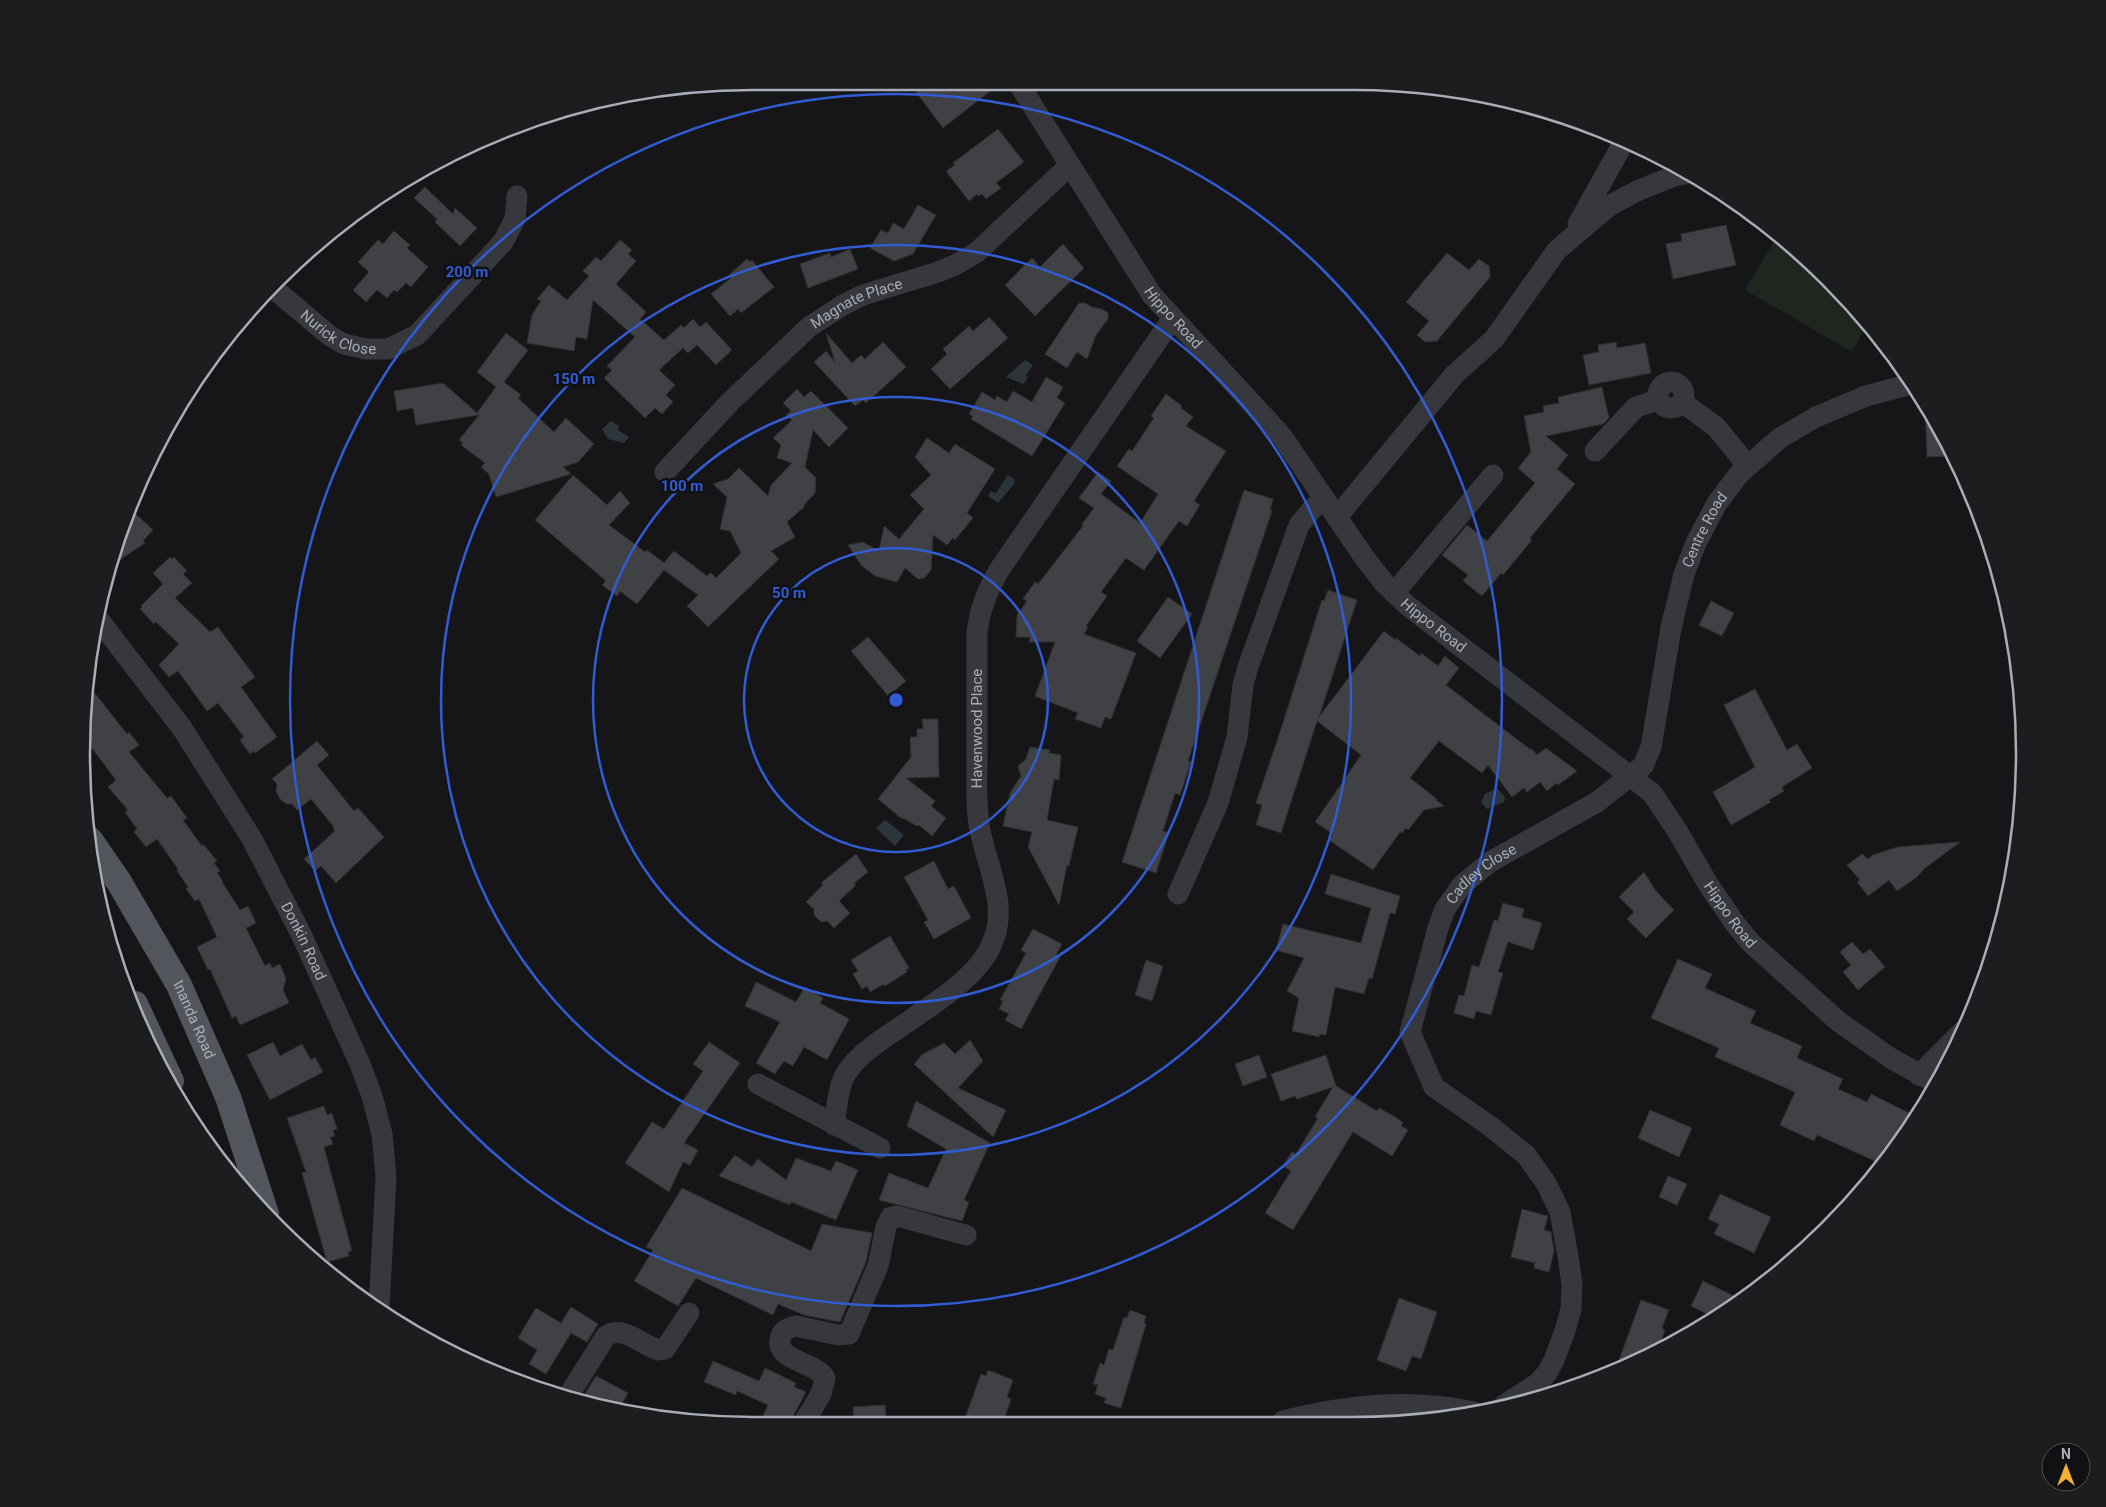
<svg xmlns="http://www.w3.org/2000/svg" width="2106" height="1507" font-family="Roboto,sans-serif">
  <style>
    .green { fill: #1e261f }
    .water { fill: #2c353c }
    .building { fill: #404145; stroke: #303034 }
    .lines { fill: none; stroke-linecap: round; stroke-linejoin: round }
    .minor { stroke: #37383d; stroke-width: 21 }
    .major { stroke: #53555c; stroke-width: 26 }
    .ring { fill: none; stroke: #325cd3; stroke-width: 2.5 }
    .labels { text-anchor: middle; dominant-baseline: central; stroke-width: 5; stroke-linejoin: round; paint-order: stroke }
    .street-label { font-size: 15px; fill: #a8adb8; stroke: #111113 }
    .rim { fill: none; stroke: #a8adb8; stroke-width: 2.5 }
    .centre { fill: #325cd3; stroke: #111113; stroke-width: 2.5 }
    .ring-label { font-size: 15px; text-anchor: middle; font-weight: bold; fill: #325cd3; stroke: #111113; stroke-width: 5; stroke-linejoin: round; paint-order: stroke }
  </style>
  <rect width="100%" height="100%" fill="#161618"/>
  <path class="green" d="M1778 235 1858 310 1868 324 1852 352 1745 290Z"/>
  <path class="water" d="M1025 360 1033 365 1026 375 1028 378 1023 384 1006 377Z
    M611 421 619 426 618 430 629 437 624 443 608 439 602 429Z
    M1008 475 1014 479 1015 483 998 503 988 496 991 491 996 493Z
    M1497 788 1505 797 1504 802 1487 809 1481 802 1485 794Z
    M885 820 904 835 895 846 876 828Z"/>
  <path class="building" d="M930 81H1003L943 128 916 92Z
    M998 129 1024 162 996 183 1001 188 986 199 982 194 979 196 977 194 969 201 946 171 955 165 953 163Z
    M425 187 453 214 455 208 477 228 460 246 435 222 437 219 414 198Z
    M918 205 936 215 913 254 894 261 870 248 881 230 888 233 893 223 904 229Z
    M1726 225 1736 265 1673 279 1666 244 1682 241 1681 234Z
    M394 231 410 245 407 248 428 267 411 287 406 283 397 292 394 290 387 298 377 290 366 302 353 290 369 272 358 262 378 240 383 244Z
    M620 240 632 250 628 254 636 261 616 284 646 312 640 319 664 340 681 325 684 328 693 319 700 327 706 322 732 350 716 365 697 345 688 353 683 348 659 370 675 385 666 395 673 402 662 414 655 408 645 418 604 378 612 370 607 366 635 337 593 300 587 339 576 337 574 351 527 343 532 315 541 301 537 299 549 285 567 300 589 276 583 271 596 257 601 261Z
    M1063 244 1084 268 1035 316 1005 285 1032 258 1040 267Z
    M850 249 858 269 808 288 800 264 830 253 831 257Z
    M1447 253 1469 270 1479 259 1489 266 1490 277 1437 341 1425 342 1417 335 1429 321 1406 302Z
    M747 259 750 262 752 260 774 287 741 313 738 309 730 316 711 294 731 278 729 275Z
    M1079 303H1085L1092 307 1102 309 1108 313V319L1096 335 1087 359 1077 352 1067 368 1045 354Z
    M989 317 1008 338 950 389 931 369 947 354 943 349 969 326 973 331Z
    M506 333 528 350 504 382 521 395 518 398 554 432 566 418 594 444 578 462 563 467 571 474 496 497 489 474 481 467 485 463 461 445 463 443 459 440 479 415 416 425 413 408 397 411 394 391 443 383 477 413 496 387 477 372Z
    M826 333 852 363 861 355 865 359 883 342 906 367 866 403 863 400 855 406 814 362 826 351 835 362Z
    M1616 342 1617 348 1645 343 1651 373 1589 385 1583 355 1599 352 1598 345Z
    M1046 377 1063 387 1057 398 1065 403 1032 456 971 419 973 416 969 414 982 392 995 400 997 396 1007 402 1013 391 1032 402Z
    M1602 387 1609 418 1603 424 1546 436 1568 455 1557 469 1575 484 1530 538 1532 540 1503 575 1501 573 1482 596 1463 581 1468 575 1442 555 1467 525 1487 541 1535 483 1518 468 1531 452 1524 416 1544 412 1543 406 1559 403 1558 397Z
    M797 389 804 397 811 391 848 428 829 447 813 430 805 467 816 478 815 493 804 505V507L787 522 795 537 771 551 779 559 708 627 687 606 698 595 664 570 637 604 620 591 617 596 602 585 606 581 535 520 573 475 607 505 620 491 630 503 609 525 645 552 647 550 664 563 674 551 707 576 711 573 716 578 741 553 730 531 720 529 727 497 713 484 728 479 739 468 768 496 771 485 792 463 777 458 781 445 773 438 792 420 786 415 791 411 783 403Z
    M1166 394 1182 406 1181 408 1193 417 1186 426 1226 451 1194 501 1200 505 1187 526 1179 521 1144 570 1126 558 1101 592 1107 596 1086 626 1088 627 1084 634 1136 653 1111 719 1105 717 1101 728 1075 719 1078 713 1035 696 1055 642H1029L1030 637H1016L1017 615 1027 601 1023 599 1035 582 1038 584 1083 526 1082 524 1094 508 1079 498 1098 472 1111 481 1101 494 1140 523 1158 494 1117 466 1129 449 1132 451 1154 418 1151 416Z
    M1925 404 1935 417 1952 456 1927 457Z
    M927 438 949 453 955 444 995 469 967 513 973 518 955 540 953 538 947 545 933 535 931 570 924 578 918 579 905 568 897 582 875 576 861 565 848 545 863 542 879 551 884 526 899 539 924 509 910 495 931 475 915 457Z
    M1244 490 1273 499 1270 510 1272 511 1198 731 1188 761 1191 762 1180 795 1175 793 1163 831 1169 833 1156 873 1122 862Z
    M136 514 153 530 143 541 145 543 114 564 124 526Z
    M170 557 172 559 174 557 187 571 183 574 192 583 175 598 210 632 218 627 255 677 241 687 277 737 255 753 254 751 250 754 240 740 244 737 218 703 207 711 178 671 169 677 159 665 179 644 156 622 154 624 140 609 142 607 141 606 163 584 153 573Z
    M1328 590 1357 600 1319 717 1384 631 1395 640 1396 638 1420 656 1421 653 1438 666 1445 656 1459 668 1446 685 1531 750 1532 749 1537 755 1546 748 1577 771 1558 785 1556 783 1547 791 1540 782 1527 792 1524 788 1512 797 1488 765 1482 773 1439 741 1410 778 1437 799 1436 800 1444 806 1424 810 1408 830 1406 828 1402 833 1400 832 1373 870 1329 840 1333 834 1315 822 1361 755 1317 721 1281 833 1256 825 1262 805 1256 803 1280 732 1322 600 1324 601Z
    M1168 597 1192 614 1160 658 1137 641Z
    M1711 601 1734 613 1722 636 1699 625Z
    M868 637 906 681 888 696 851 651Z
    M86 682 127 734 129 732 139 745 129 752 167 798 171 796 187 818 183 820 202 846 204 845 217 861 214 863 220 871 217 873 223 881 222 882 240 910 248 906 256 923 246 928 265 966 270 963 272 968 280 964 286 979 283 990 289 1003 240 1025 236 1016 232 1018 210 969 208 970 197 947 217 937 199 899 195 901 186 889 188 887 177 871 178 869 157 839 146 847 134 832 137 829 125 812 128 810 108 787 116 780 82 735Z
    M1755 689 1787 750 1797 744 1812 768 1782 787 1784 791 1769 800 1771 802 1731 825 1713 792 1755 767 1724 705Z
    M922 719H938L939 777 906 778 935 801 931 806 946 818 932 836 919 825 917 826 903 818 902 819 878 799 911 757 910 737H917V729H923Z
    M317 741 329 755 317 765 354 811 358 808 384 837 336 883 321 866 315 871 304 859 335 831 333 828 334 827 311 799 297 810 292 804H286L280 799 276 791 277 784 272 779Z
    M1030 747 1050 750 1049 753 1061 755 1059 780 1054 779 1047 820 1078 827 1069 866 1067 865 1059 905 1028 847 1032 832 1003 826 1010 793 1021 776 1018 766 1026 759Z
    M1960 842 1924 869 1917 877 1897 891 1889 880 1868 896 1857 882 1860 880 1847 865 1862 854 1868 859 1873 855 1898 847Z
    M856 854 868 872 854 883 856 885 839 901 850 913 834 928 827 921 821 922 814 915V909L806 902 823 885 821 883Z
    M934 861 948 889 954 886 971 918 934 939 924 922 928 920 904 877Z
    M1644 872 1656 891 1674 910 1646 938 1627 919 1634 912 1619 897Z
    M1331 874 1400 896 1395 914 1390 913 1372 979 1369 978 1364 994 1335 987 1326 1035 1319 1034 1320 1037 1292 1031 1299 998 1287 991 1304 958 1276 950 1283 924 1361 943 1371 908 1325 894Z
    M1503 903 1524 909 1522 917 1542 923 1533 950 1508 942 1498 972 1503 973 1491 1015 1476 1011 1474 1019 1454 1013 1459 995 1464 996 1472 965 1479 967 1494 920 1498 921Z
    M1033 929 1062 944 1056 955 1060 957 1021 1029 1005 1020 1009 1014 999 1009 1003 1001 1000 1000 1026 953 1021 950Z
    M890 936 909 968 906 970 907 972 885 986 884 984 870 992 867 986 862 989 853 974 858 971 851 960Z
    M1852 942 1863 954 1870 949 1885 967 1858 990 1843 972 1851 965 1840 952Z
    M1678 959 1712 974 1705 988 1756 1011 1750 1023 1802 1046 1797 1058 1843 1079 1838 1089 1867 1102 1871 1094 1915 1116 1884 1165 1817 1135 1814 1141 1780 1125 1795 1092 1715 1057 1719 1048 1651 1018Z
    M1146 960 1163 966 1152 1001 1135 995Z
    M756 982 796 1002 805 987 823 998 820 1003 849 1019 827 1060 804 1047 793 1066 784 1061 775 1074 756 1063 780 1022 745 1006Z
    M970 1040 983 1061 958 1088 1006 1110 993 1137 914 1064 923 1054 944 1043 955 1054Z
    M273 1042 280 1056 302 1044 311 1060 315 1057 323 1072 270 1100 247 1055Z
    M709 1042 740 1063 684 1143 698 1150 690 1165 683 1162 669 1192 625 1163 652 1122 664 1129 703 1071 693 1064Z
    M1259 1055 1267 1077 1243 1086 1235 1064Z
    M1326 1055 1336 1086 1377 1111 1379 1108 1397 1118 1403 1123 1401 1126 1408 1130 1392 1156 1353 1132 1293 1230 1265 1213 1291 1171 1283 1166 1292 1152 1296 1154 1318 1118 1315 1117 1333 1087 1297 1099 1295 1096 1281 1101 1271 1074Z
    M916 1101 990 1143 964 1200 969 1202 962 1221 879 1200 889 1173 928 1188 946 1149 907 1126Z
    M324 1106 327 1115 332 1113 337 1129 333 1130 335 1136 330 1137 333 1144 324 1147 352 1251 348 1252 349 1256 327 1262 302 1173 306 1172 287 1118Z
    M1650 1110 1692 1128 1679 1157 1638 1138Z
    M735 1155 752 1167 758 1159 786 1180 796 1158 831 1171 836 1161 858 1170 836 1220 791 1202 790 1205 719 1176Z
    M1668 1176 1687 1184 1677 1205 1659 1197Z
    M682 1188 811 1251 822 1224 872 1233 866 1262 840 1322 804 1315 778 1304 773 1315 696 1278 678 1306 634 1281 653 1250 646 1247Z
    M1720 1194 1771 1217 1754 1253 1714 1234 1719 1224 1708 1219Z
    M1522 1209 1548 1216 1544 1230 1551 1232 1554 1251 1549 1272 1534 1268 1535 1263 1511 1257Z
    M1703 1281 1738 1298 1711 1316 1691 1306Z
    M1399 1298 1437 1312 1421 1359 1412 1356 1406 1371 1377 1360Z
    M1641 1300 1669 1310 1662 1328 1665 1330 1657 1352 1615 1371Z
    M571 1307 598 1324 587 1342 571 1333 546 1374 529 1364 537 1350 518 1338 536 1308 561 1323Z
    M1130 1310 1146 1316 1144 1323 1146 1324 1121 1408 1104 1403 1106 1398 1095 1394 1098 1385 1093 1384 1100 1363 1104 1365 1109 1349 1113 1350 1124 1317 1127 1318Z
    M713 1361 759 1381 765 1368 796 1383 794 1387 806 1392 789 1424H783L763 1415 768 1405 737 1391 736 1395 704 1382Z
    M988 1370 1013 1380 1007 1397 1011 1399 1004 1420 993 1417 990 1423H977L965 1418 981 1374 986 1376Z
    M596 1376 628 1393 619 1409 579 1403Z
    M885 1405 886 1423H854L853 1407Z"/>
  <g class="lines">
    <g class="minor">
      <path id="s1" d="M1017 81 1152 295 1281 435 1364 557 1384 583 1408 606 1652 793 1678 832 1708 884 1736 925 1751 943 1839 1022 1892 1059 1936 1083"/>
      <path d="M1578 224 1625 140"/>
      <path id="s2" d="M273 288 330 336 344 344 366 349H388L417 335 503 242 515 219 517 196"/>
      <circle cx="1671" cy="395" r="13"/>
      <path d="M1682 402 1716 427 1748 466"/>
      <path d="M1595 451 1636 407 1658 400"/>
      <path id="s3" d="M665 472 730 402 809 327 843 305 863 295 938 272 957 264 977 252 1069 166"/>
      <path d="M1337 517 1455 374 1494 339 1557 250 1609 206 1637 191 1674 176 1690 173"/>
      <path d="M1394 593 1493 475"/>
      <path id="s4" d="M99 620 182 728 252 839 302 936 360 1064 372 1096 382 1134 386 1177 379 1308"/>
      <path d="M1178 894 1218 803 1237 737 1243 685 1248 667 1299 525 1314 507 1326 501"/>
      <path d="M1919 1075 1963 1031"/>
      <path d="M758 1084 880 1148"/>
      <path id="s5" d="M834 1125C837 1110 837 1091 844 1077 853 1060 870 1048 884 1038 916 1015 973 983 990 948 1009 912 991 875 982 839 975 812 977 783 977 756 977 714 977 673 977 631 980 608 987 590 999 570L1173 318"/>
      <path d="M567 1398 606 1336C622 1324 643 1346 659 1350L665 1349 689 1313"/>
      <path id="s6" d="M1504 1405 1538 1383 1547 1373 1554 1360 1565 1331 1571 1309 1572 1285 1569 1262 1560 1212 1546 1183 1526 1155 1490 1126 1434 1087 1410 1032 1438 928 1445 909 1462 885 1490 862 1597 802 1643 766 1651 747 1671 628 1684 574 1696 543 1717 503 1740 473 1780 438 1816 417 1866 396 1911 384"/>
      <path d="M1283 1421C1345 1405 1411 1398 1474 1412"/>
      <path d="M803 1424 821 1394 825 1378C815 1361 772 1361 781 1336 783 1330 790 1327 796 1326L838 1335 849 1334 878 1266 886 1227 891 1217 897 1216 966 1235"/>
    </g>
    <g class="major">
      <path id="s7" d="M90 840 119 882 179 985 228 1097 266 1214"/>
      <path d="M135 1004 171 1081"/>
    </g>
  </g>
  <g class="ring">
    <circle cx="896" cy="700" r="152"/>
    <circle cx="896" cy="700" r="303"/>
    <circle cx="896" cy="700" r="455"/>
    <circle cx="896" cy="700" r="606"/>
  </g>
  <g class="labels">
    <g class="street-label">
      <text stroke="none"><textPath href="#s3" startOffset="258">Magnate Place</textPath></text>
      <text stroke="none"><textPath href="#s1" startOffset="284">Hippo Road</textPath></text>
      <text stroke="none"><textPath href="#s2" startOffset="81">Nurick Close</textPath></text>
      <text stroke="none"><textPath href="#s6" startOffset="1082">Centre Road</textPath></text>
      <text stroke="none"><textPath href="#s1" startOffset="689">Hippo Road</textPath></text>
      <text stroke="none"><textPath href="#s5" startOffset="469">Havenwood Place</textPath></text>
      <text stroke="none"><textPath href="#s6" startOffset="641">Cadley Close</textPath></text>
      <text stroke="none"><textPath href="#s1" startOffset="1109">Hippo Road</textPath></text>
      <text stroke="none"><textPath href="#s4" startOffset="382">Donkin Road</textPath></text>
      <text stroke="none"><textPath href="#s7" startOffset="208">Inanda Road</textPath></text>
    </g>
  </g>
  <path d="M0 0H2106V1507H0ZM753 90H1353A663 663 0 0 1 2016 753V754A663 663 0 0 1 1353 1417H753A663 663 0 0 1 90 754V753A663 663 0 0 1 753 90Z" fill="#1d1d20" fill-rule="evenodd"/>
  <path class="rim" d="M753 90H1353A663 663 0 0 1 2016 753V754A663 663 0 0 1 1353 1417H753A663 663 0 0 1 90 754V753A663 663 0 0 1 753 90Z"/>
  <circle cx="896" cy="700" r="8" class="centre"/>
  <g class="ring-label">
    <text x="467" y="277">200 m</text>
    <text x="574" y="384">150 m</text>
    <text x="682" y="491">100 m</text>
    <text x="789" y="598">50 m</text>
  </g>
  <g transform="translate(2066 1467)"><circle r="24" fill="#111113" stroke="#4d4f55"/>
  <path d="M0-4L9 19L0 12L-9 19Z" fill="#f2b134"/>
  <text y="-8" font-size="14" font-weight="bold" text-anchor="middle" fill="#a8adb8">N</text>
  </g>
</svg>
